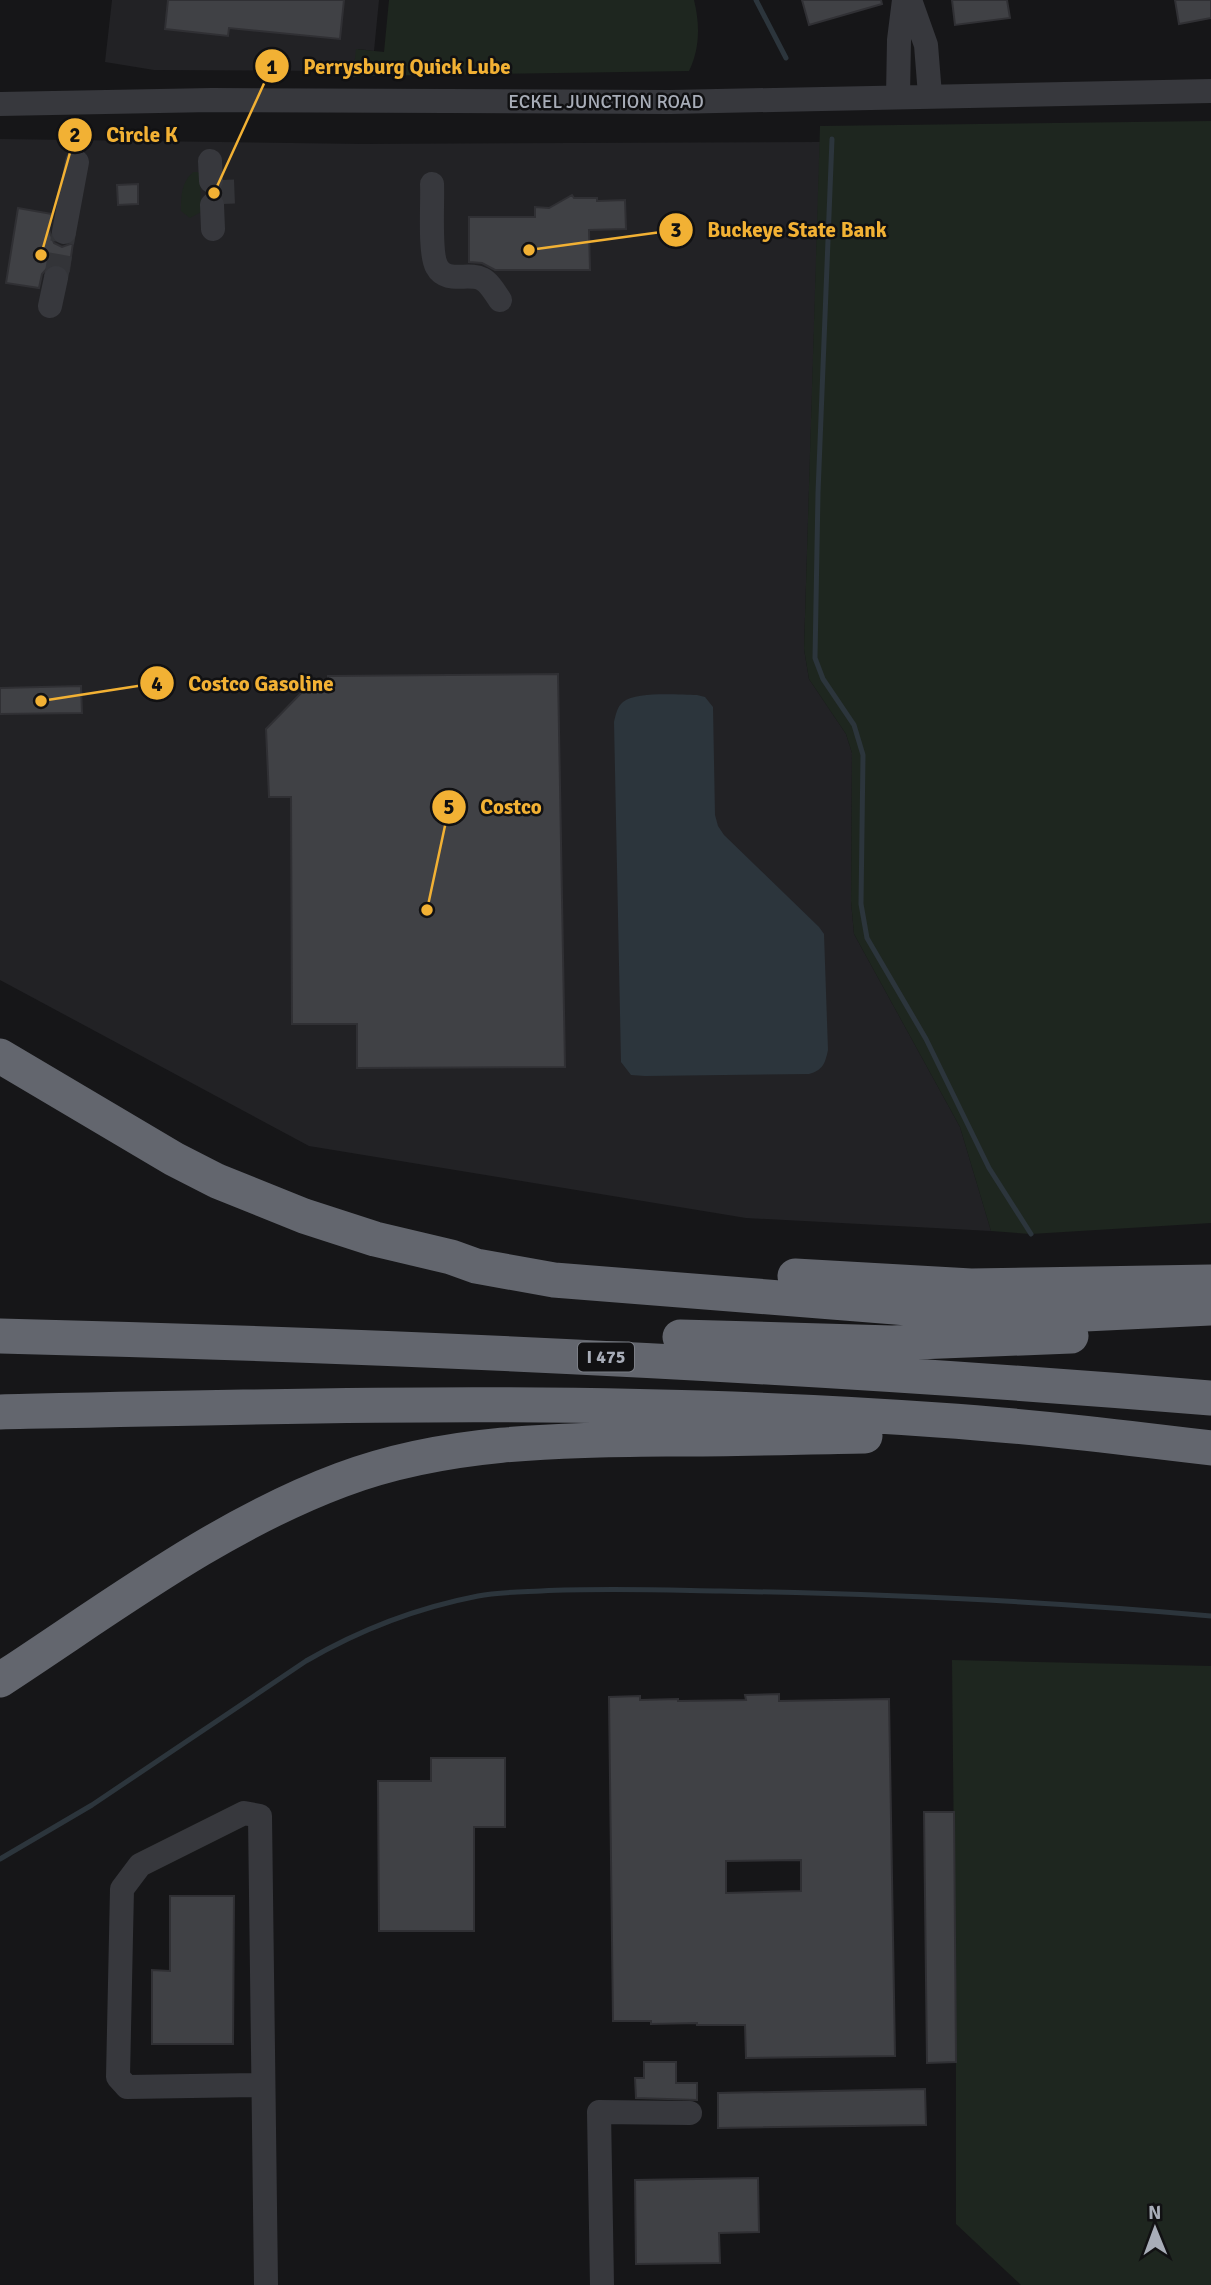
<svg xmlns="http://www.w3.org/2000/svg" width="1211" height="2285" font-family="Signika,sans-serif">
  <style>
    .built { fill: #222225 }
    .green { fill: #1e261f }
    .water { fill: #2c353c }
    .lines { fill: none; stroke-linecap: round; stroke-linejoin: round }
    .stream { stroke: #2c353c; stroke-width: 5 }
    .building { fill: #404145; stroke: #303034; stroke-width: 2; fill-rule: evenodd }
    .minor-tunnel { stroke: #333438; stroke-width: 24; stroke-dasharray: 24 12; stroke-linecap: butt }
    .minor { stroke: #37383d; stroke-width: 24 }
    .highway { stroke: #63666e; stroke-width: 35 }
    .labels { text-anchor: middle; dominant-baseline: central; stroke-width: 5; stroke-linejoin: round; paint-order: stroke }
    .shield { fill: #111113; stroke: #7b7e86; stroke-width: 2 }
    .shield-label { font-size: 18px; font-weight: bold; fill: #a8adb8 }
    .street-label { font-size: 19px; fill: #a8adb8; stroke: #111113 }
    .leader { fill: none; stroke: #f2b134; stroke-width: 2.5 }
    .callout-dot { fill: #f2b134; stroke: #111113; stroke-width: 2.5 }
    .mark-label { font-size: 21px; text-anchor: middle; font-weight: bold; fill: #111 }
    .callout-label { font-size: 21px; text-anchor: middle; font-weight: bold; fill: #f2b134; stroke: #111113; stroke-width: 5; stroke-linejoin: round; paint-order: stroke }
  </style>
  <rect width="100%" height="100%" fill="#161618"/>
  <path class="built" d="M112 0H379L374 51 358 49 354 70 325 71 154 70 105 62Z
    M0 139 362 144 820 142 804 649 809 679 846 734 852 753 851 901 854 934 960 1127 991 1231 746 1218 309 1146 0 980Z"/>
  <path class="green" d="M389 0H694C700 24 700 49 689 71L361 76 353 77 356 49 384 52Z
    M1211 121V1223L1031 1234 991 1231 960 1127 854 934 851 901 852 753 846 734 809 679 804 649 820 126Z
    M193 172H198L200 175 201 212 190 218 181 211C181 196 181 183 193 172Z
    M952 1660 1211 1666V2285H1021L956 2224V2062Z"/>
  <path class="water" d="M697 695 705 697 713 707 715 815 718 826 724 835 819 927 824 934 828 1050C825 1064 823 1070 809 1074L645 1076 631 1075 621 1062 614 722C616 714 617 707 623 702 637 691 679 695 697 695Z"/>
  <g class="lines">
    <path class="stream" d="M756 0 786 58
      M832 139 818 493 815 658 823 679 854 725 863 755 861 904 867 938 926 1039 989 1168 1031 1234
      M0 1859 92 1805 306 1661C361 1629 416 1608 478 1596 498 1592 520 1592 541 1591 601 1588 661 1590 721 1591 885 1594 1048 1601 1211 1616"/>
  </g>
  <path class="building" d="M168 0H344L340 39 229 28 228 36 165 29Z
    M802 0H881L882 4 809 25Z
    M952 0H1007L1010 18 955 25Z
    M1175 0H1211V18L1179 24Z
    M138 184V204L118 205 117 185Z
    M572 195 574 198H597V201L625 200 626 229 589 230 590 270H495L482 263 469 262V217H535V207L549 208Z
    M18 208 52 214 49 230 54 243 62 247 73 243 69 271 60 264H51L42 274 39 288 6 283Z
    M558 674 565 1067 357 1068V1024H292L291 797H269L266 729 307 687H328V676Z
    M81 686 82 713 0 714V688Z
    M779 1694V1701L889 1699 895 2056 746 2058 745 2025H697V2023L651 2024V2021H613L609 1697 640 1696V1700L678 1699V1701L746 1700 745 1695ZM801 1860V1891L726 1893V1861Z
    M431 1758H505V1827H474V1931H379L378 1781H431Z
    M924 1812H954L956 2062 927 2063Z
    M170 1896H234L233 2044H152V1970L170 1971Z
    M644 2062H676V2083H697V2100L636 2098 635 2078H644Z
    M925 2089 926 2125 718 2128V2093Z
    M758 2178 759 2232 719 2233 720 2263 636 2264 635 2180Z"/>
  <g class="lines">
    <path class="minor-tunnel" d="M222 180 223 205
      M56 278 64 232"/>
    <path class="minor" d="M910 0 926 45 930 95
      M898 96 899 40 904 0
      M0 104 212 100 670 102 1211 91
      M210 161 211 181
      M432 184C433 201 429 254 437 267 446 284 469 272 482 279 490 283 495 293 500 300
      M212 205 213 229
      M64 232 77 162
      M50 306 56 278
      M263 2085 127 2087 118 2077 122 1889 140 1865 244 1813 260 1816 266 2285
      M602 2285 599 2112 690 2113"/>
    <path class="highway" d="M0 1056 174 1159 217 1181 304 1216 375 1239 451 1257 476 1266 554 1280 958 1312 1064 1315 1211 1308
      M795 1276 971 1286 1211 1282
      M0 1336C404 1346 808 1365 1211 1398
      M680 1337 892 1343 1071 1336
      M0 1412C312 1405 626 1397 938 1420 1029 1426 1120 1437 1211 1448
      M0 1680C109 1609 218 1526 341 1480 447 1440 563 1440 675 1439 738 1439 801 1437 865 1436"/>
  </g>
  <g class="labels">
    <rect class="shield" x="578" y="1342.5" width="56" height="29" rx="5"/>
    <g class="shield-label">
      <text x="606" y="1357">I 475</text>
    </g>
    <g class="street-label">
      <text x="606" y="102">ECKEL JUNCTION ROAD</text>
    </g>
  </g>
  <path class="leader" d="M214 193L272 66M41 255L75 135M529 250L676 230M41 701L157 683M427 910L449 807"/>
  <g class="callout-dot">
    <circle cx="214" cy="193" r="7"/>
    <circle cx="41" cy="255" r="7"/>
    <circle cx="529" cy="250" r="7"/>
    <circle cx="41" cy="701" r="7"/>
    <circle cx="427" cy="910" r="7"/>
    <circle cx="272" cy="66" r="18"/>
    <circle cx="75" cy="135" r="18"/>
    <circle cx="676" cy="230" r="18"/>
    <circle cx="157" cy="683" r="18"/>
    <circle cx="449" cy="807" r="18"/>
  </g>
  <g class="mark-label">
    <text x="272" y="74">1</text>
    <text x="75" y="142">2</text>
    <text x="676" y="237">3</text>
    <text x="157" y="691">4</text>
    <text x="449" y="814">5</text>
  </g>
  <g class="callout-label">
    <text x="407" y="74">Perrysburg Quick Lube</text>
    <text x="142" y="142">Circle K</text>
    <text x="797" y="237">Buckeye State Bank</text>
    <text x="261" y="691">Costco Gasoline</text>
    <text x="511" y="814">Costco</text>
  </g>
  <g transform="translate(1155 2229) rotate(359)" stroke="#111113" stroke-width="5" paint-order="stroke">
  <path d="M0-5L12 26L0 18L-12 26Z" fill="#a8adb8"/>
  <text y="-10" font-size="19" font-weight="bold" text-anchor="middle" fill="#a8adb8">N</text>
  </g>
</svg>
